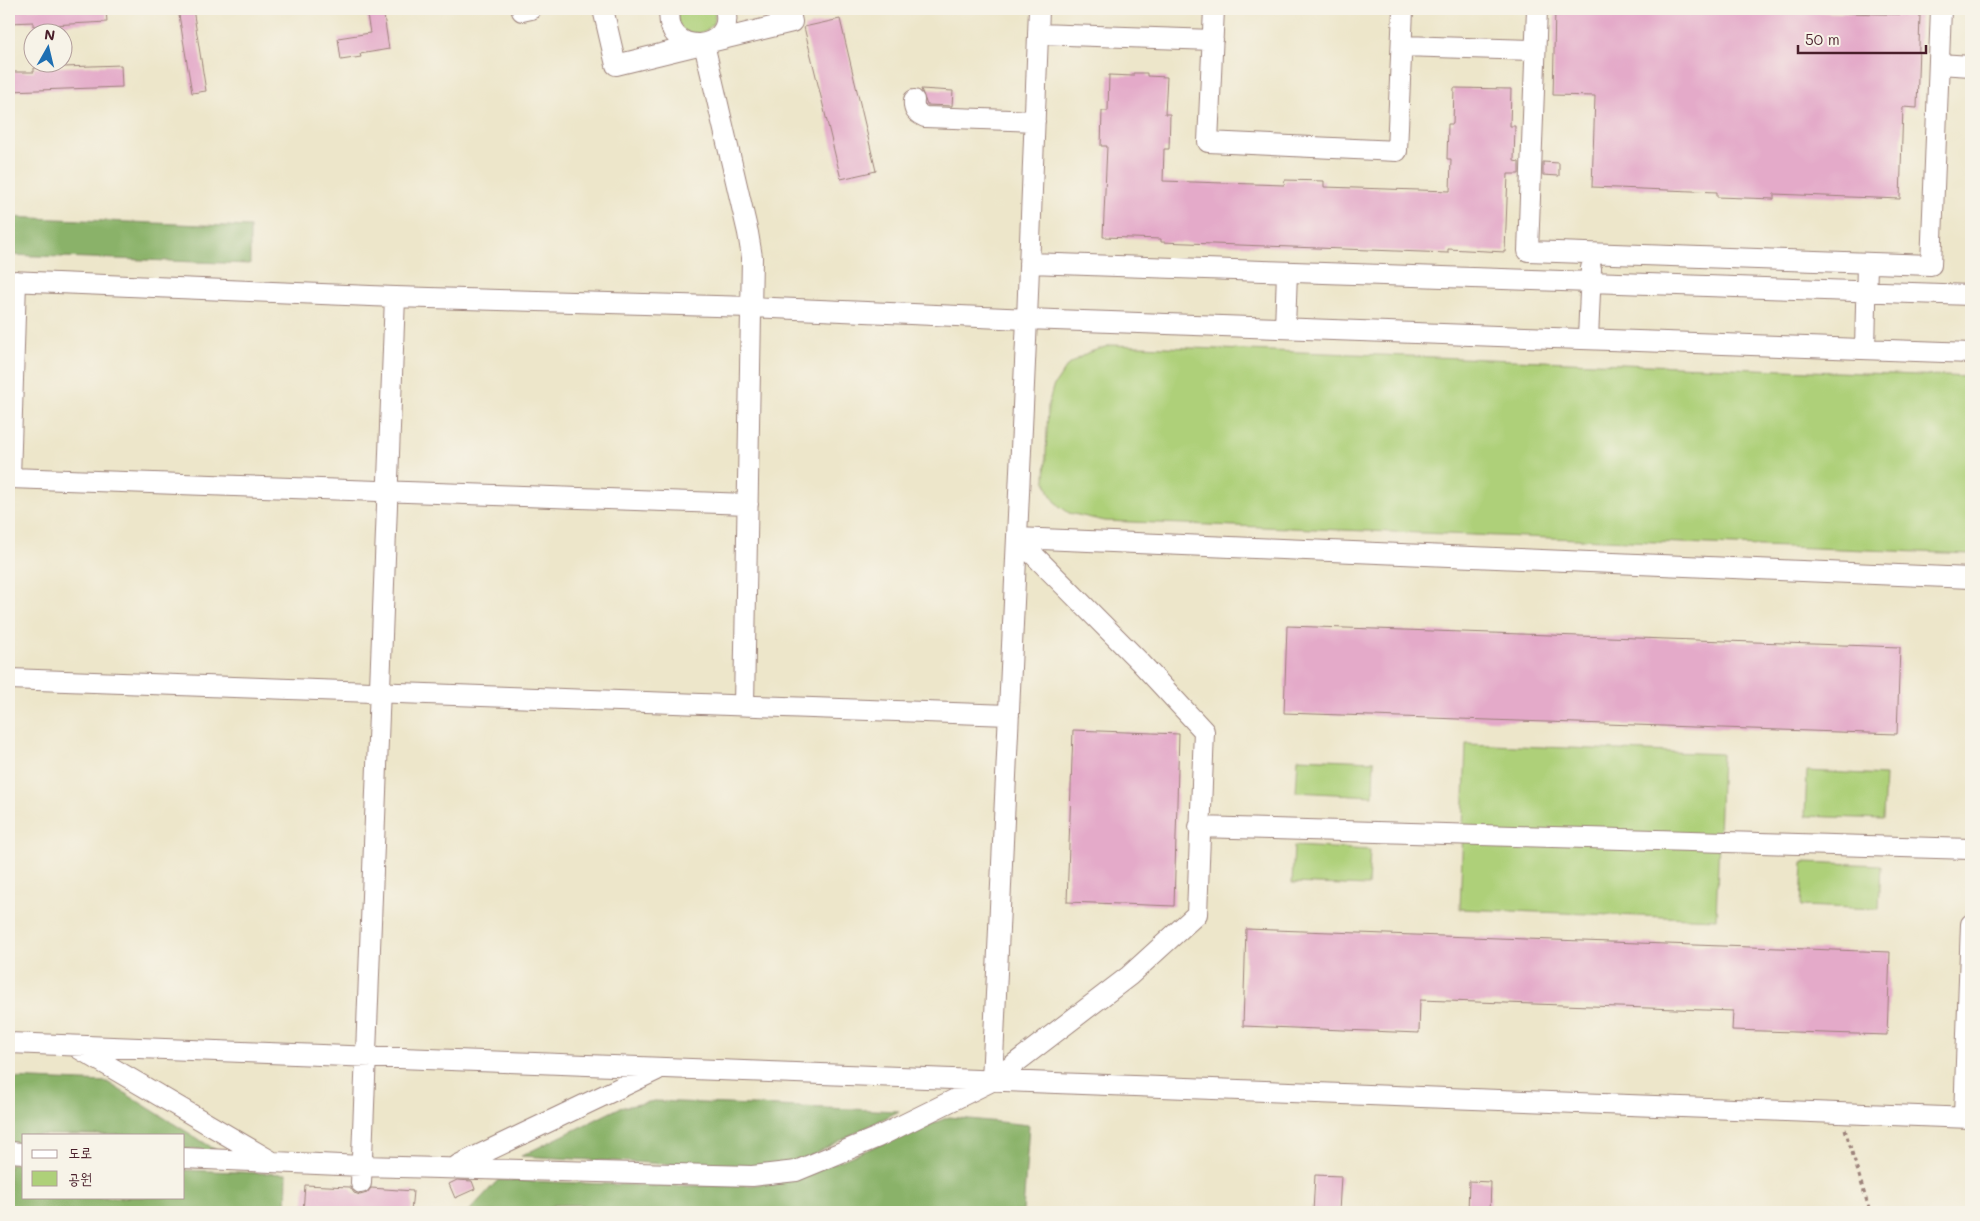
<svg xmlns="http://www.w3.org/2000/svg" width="1980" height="1221" font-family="Mali,'Poor Story',sans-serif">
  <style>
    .green { fill: #aed079; stroke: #7c7852 }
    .forest { fill: #8ab269; stroke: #6a684a }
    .building { fill: #e4aac9 }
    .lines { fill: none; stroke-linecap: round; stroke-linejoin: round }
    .minor-casing { stroke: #9c827a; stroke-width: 22 }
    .path { stroke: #9c827a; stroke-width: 3; stroke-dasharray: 4 4; stroke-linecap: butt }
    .minor { stroke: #fff; stroke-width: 20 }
  </style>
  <rect width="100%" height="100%" fill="#f7f3e8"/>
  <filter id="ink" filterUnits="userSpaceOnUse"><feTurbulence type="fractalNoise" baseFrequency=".02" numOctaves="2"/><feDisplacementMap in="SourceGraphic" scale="10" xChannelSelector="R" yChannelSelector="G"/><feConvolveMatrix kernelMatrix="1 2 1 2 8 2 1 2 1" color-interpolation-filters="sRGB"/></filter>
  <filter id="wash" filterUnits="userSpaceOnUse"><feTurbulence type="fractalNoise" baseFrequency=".0096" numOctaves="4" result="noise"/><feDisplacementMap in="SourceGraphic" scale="20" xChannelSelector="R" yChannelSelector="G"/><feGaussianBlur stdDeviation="1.12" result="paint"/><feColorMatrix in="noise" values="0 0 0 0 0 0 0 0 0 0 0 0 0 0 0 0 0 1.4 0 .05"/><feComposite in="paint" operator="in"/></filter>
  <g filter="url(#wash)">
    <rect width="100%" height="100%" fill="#ede6ca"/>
    <path class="green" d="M678 9H714C721 34 684 43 678 21 677 17 678 12 678 9Z
      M1111 345 1971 377V554L1105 521 1069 513 1058 505 1050 494 1045 479 1048 406 1053 387 1068 365 1087 353Z
      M1466 744 1722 754 1716 919 1460 909Z
      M1298 758 1374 761 1373 796 1296 792Z
      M1807 771 1885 775 1883 819 1805 816Z
      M1294 846 1370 850 1368 886 1292 883Z
      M1803 862 1881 865 1879 909 1801 906Z"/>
    <path class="forest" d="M9 217 250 227V264L9 255Z
      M9 1078 107 1082 216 1150 184 1149V1135H24V1144L9 1143Z
      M654 1101 899 1111 800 1161 757 1169 521 1156 619 1108Z
      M949 1117 1029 1125 1023 1212H591L583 1205H554L541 1212H468L498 1180 662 1186 754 1185 802 1176Z
      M9 1164H24V1197H184V1170L287 1174 286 1212H9Z"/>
    <g id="blocks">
      <path class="building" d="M9 9H106L107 22 33 26V22L9 23Z
        M178 9H193L206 91 192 93Z
        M366 9H383L389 49 360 54 361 57 341 60 338 38 370 33Z
        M1555 9H1772V11L1920 15 1917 108 1903 107 1900 199 1774 194V199L1717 197V192L1592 187 1595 96 1553 95Z
        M840 19 876 171 841 179 804 27Z
        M121 65 122 87 9 91V72H34V68Z
        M1133 73H1147V76L1167 77 1165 114H1170L1169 149H1164L1163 181 1284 185 1285 180 1324 181V187L1450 191 1451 159H1447L1448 124H1453L1454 88 1511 89 1510 126H1515L1514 161 1519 162V174H1508L1505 252 1448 249V253L1161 242V239L1103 237 1107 146H1101L1102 111H1108L1109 75 1133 76Z
        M921 89 953 91 952 106 927 105Z
        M1543 162 1559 163V176L1543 175Z
        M1287 626 1900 647 1897 734 1284 713Z
        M1073 730 1179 734 1174 906 1067 902Z
        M1246 929 1890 952 1887 1035 1732 1030 1733 1011 1420 1000 1419 1033 1243 1026Z
        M1315 1175 1341 1176 1339 1212H1313Z
        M457 1180 472 1181 475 1189 455 1198 449 1184Z
        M1469 1181 1491 1182 1490 1212H1468Z
        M305 1185 350 1187 354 1193 360 1195 367 1193 371 1188 413 1191 411 1212H303Z"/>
    </g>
  </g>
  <g filter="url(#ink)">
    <use href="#blocks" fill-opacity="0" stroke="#9c827a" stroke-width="1"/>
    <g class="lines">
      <defs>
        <path id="minor" d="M522 9V11L531 9
          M603 9 616 65 792 22 789 9
          M670 9C662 59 737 52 725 9
          M1039 9 1027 319 1971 353
          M1214 9 1208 142 1397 151 1403 9
          M1537 9 1528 251 1931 265 1941 9
          M1038 34 1213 40
          M704 44 748 233 752 257 744 705
          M1402 46 1535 50
          M1939 64 1971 66
          M914 100C913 110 916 113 925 117L1035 121
          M1029 263 1971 295
          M9 281 395 297 751 307 1027 319 992 1081
          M16 281 10 478 748 504
          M1285 328 1287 272
          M1588 339 1591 268
          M1865 349 1867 263
          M1017 538 1971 578
          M9 679 1009 715
          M1199 827 1971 849
          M9 1043 1971 1118
          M78 1048 271 1161
          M1964 1117 1971 924
          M9 1152 24 1153
          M184 1158 362 1166 752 1176 796 1171 878 1137 992 1081 1129 976 1197 914 1204 731 1140 662 1017 538
          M458 1165 657 1070
          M361 1183 395 297"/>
      </defs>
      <use href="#minor" class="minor-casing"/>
      <path class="path" d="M1845 1129 1870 1212"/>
      <use href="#minor" class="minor"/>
    </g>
  </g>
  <rect width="1980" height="1221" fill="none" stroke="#f7f3e8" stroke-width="30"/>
  <rect x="22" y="1134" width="162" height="65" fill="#f7f3e8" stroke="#b29e9c"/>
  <rect x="32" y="1150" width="25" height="8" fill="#ffffff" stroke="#b29e9c"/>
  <text x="68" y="1158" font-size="15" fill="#4a1f2b">도로</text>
  <rect x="32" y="1171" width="25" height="15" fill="#aed079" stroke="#b29e9c"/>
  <text x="68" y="1184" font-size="15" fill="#4a1f2b">공원</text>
  <g transform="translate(48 48) rotate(8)"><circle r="24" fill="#f7f3e8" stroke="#b29e9c"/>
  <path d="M0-4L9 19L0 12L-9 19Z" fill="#1f6fb2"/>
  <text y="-8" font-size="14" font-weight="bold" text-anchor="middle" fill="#4a1f2b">N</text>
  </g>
  <path d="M1798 45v8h128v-8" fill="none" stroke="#4a1f2b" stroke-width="2.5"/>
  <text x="1805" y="45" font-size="15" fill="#4a1f2b" stroke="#f7f3e8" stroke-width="4" paint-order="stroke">50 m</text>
</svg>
